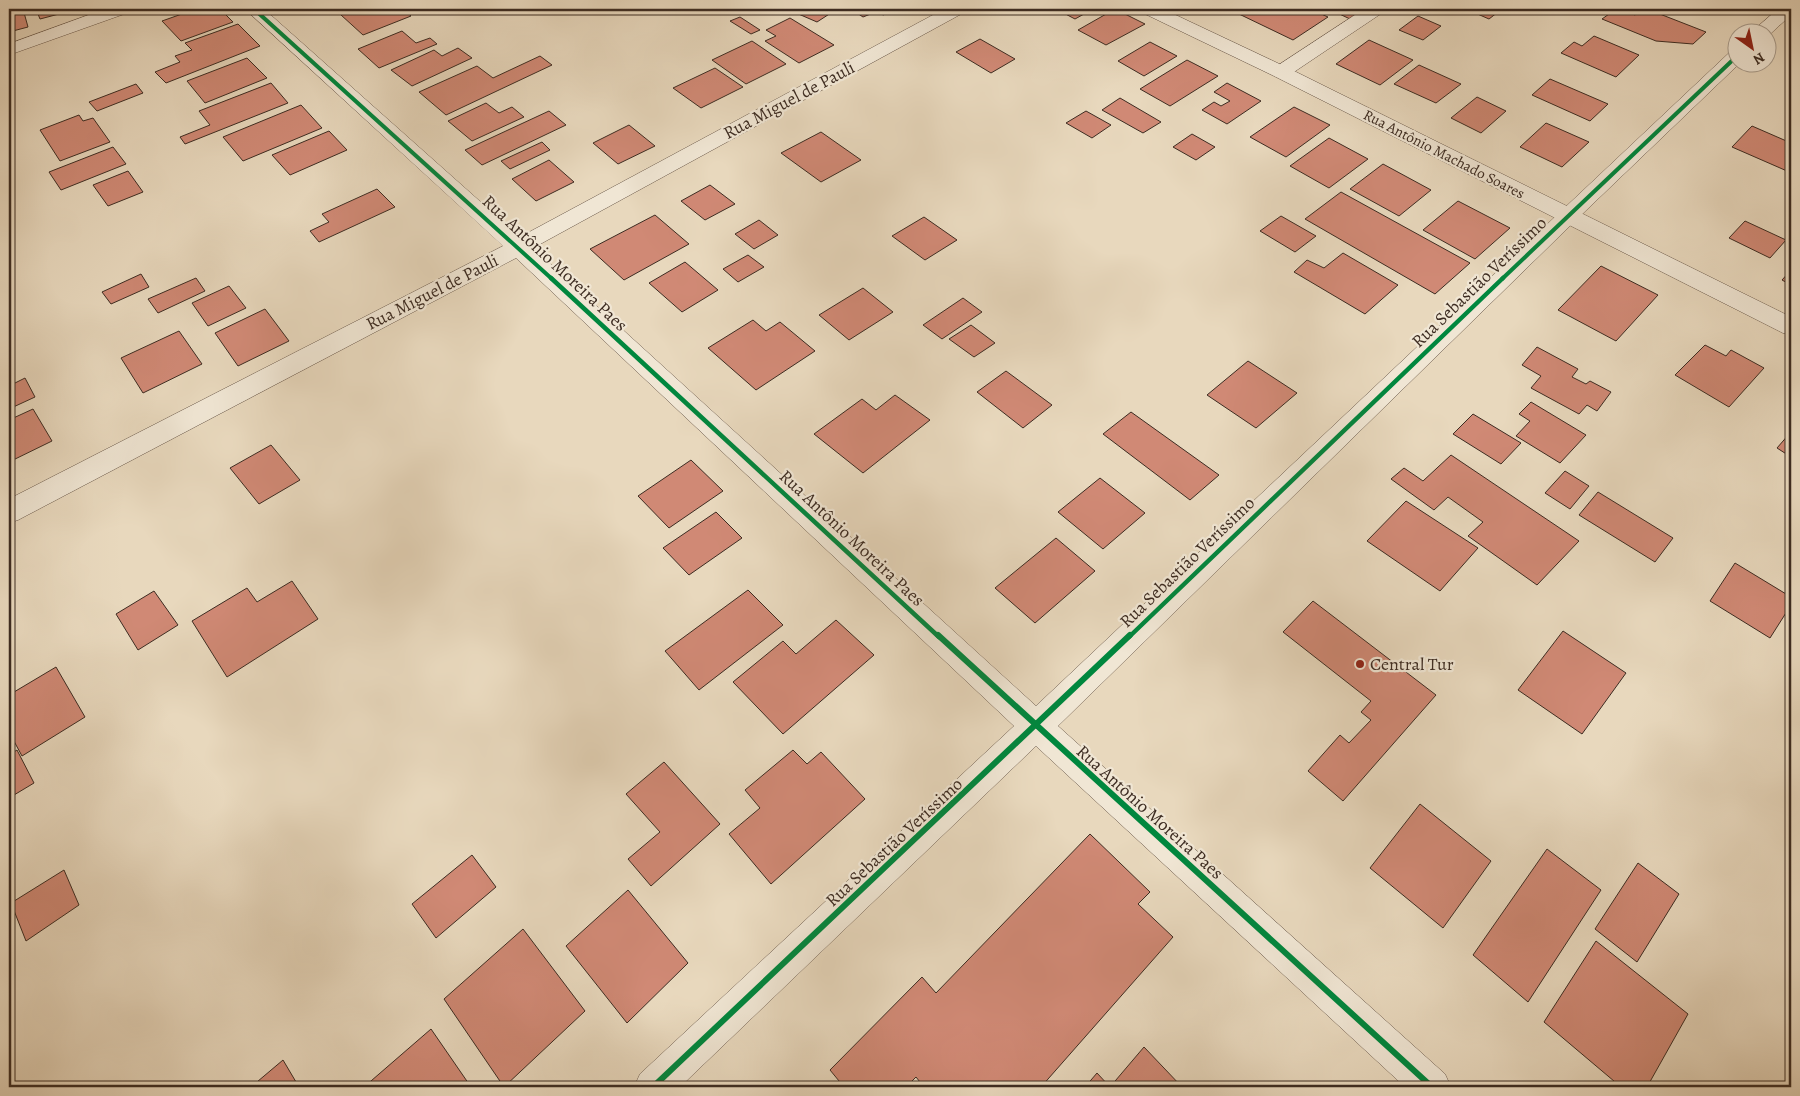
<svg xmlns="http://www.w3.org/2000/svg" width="1800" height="1096" font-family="Alegreya,serif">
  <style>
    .building { fill: #d08975; stroke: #3d2c22 }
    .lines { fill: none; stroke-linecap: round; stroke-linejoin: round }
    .minor-casing { stroke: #685749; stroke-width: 1 }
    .tertiary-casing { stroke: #685749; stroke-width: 1 }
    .minor { fill: #f0e6d4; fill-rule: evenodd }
    .tertiary { fill: #f0e6d4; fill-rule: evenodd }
    .cycleway-far2-casing { stroke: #f0e6d4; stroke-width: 6 }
    .cycleway-far1-casing { stroke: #f0e6d4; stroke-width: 8 }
    .cycleway-casing { stroke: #f0e6d4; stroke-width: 9 }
    .cycleway-far2 { stroke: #00873e; stroke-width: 4 }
    .cycleway-far1 { stroke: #00873e; stroke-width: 4.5 }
    .cycleway { stroke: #00873e; stroke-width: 6 }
    .poi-dot { fill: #8f2418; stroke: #f0e6d4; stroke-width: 2 }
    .labels { text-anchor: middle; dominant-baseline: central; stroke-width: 4.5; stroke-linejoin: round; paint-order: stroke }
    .far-street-label { font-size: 15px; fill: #3d2c22; stroke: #f0e6d4 }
    .street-label { font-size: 18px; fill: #3d2c22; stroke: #f0e6d4 }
    .poi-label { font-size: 18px; fill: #3d2c22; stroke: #f0e6d4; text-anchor: start }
  </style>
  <rect width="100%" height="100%" fill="#e8d8bd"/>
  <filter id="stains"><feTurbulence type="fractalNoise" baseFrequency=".004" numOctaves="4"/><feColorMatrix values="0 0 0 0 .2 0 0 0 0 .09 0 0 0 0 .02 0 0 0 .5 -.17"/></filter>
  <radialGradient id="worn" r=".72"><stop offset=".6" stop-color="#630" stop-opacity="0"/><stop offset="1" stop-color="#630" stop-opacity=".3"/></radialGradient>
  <path class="building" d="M9 9H23L28 27 9 32Z
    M36 9H78L40 19Z
    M196 9H220L233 22 181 41 162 21Z
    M357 9H403L411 16 363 35 341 15Z
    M787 9H837L817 22Z
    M851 9H897L883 15 878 11 863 17Z
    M1056 9H1093L1075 19Z
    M1115 9 1145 24 1106 45 1078 30Z
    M1247 9H1310L1328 17 1293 40 1239 14Z
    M1329 9H1365L1350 19Z
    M1466 9H1502L1489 19Z
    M1600 9H1620L1635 15 1642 9H1647L1706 32 1693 44 1656 41 1602 19 1609 14 1599 10Z
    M1418 16 1441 26 1423 40 1399 30Z
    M740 17 760 30 751 34 730 21Z
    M790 18 834 45 799 63 765 41 776 36 766 30Z
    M238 24 260 46 166 83 155 72 180 62 175 56 192 50 185 43Z
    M402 31 416 43 430 38 437 44 379 68 358 49Z
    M1594 36 1639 55 1616 77 1561 53 1574 42 1582 46Z
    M980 39 1015 59 991 73 956 52Z
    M1369 40 1413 60 1380 85 1336 64Z
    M752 41 786 64 746 84 712 60Z
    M1150 42 1177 56 1144 76 1118 61Z
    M458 48 472 58 412 86 391 70 434 50 442 56Z
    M540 56 552 65 446 115 419 92 477 66 493 78Z
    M247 58 267 78 205 103 187 81Z
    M1187 60 1218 76 1170 106 1140 89Z
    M1419 65 1461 84 1436 103 1394 84Z
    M715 68 743 87 701 108 673 88Z
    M1550 79 1608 104 1590 121 1532 95Z
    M271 83 288 103 185 144 180 137 210 125 199 111Z
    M1227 83 1261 101 1227 124 1202 110 1214 102 1221 106 1230 101 1214 92Z
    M136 84 143 93 97 111 89 102Z
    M1477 97 1506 111 1481 133 1451 118Z
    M1120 98 1161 122 1143 133 1102 110Z
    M486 103 499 113 512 107 524 117 472 141 448 121Z
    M301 105 322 128 243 161 223 137Z
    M1294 107 1330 125 1286 157 1250 137Z
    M549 111 566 125 482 165 465 150Z
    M1086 111 1111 125 1092 138 1066 123Z
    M79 115 83 121 93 118 110 142 60 161 40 130Z
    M1546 123 1589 142 1562 167 1520 147Z
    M629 125 655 146 618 164 593 143Z
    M1752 126 1791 143V167L1787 171 1732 147Z
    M329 131 347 150 290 175 272 155Z
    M821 132 861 160 821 182 781 153Z
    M1192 134 1215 147 1196 160 1173 147Z
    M1329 138 1368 159 1329 188 1290 166Z
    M542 142 550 150 510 169 501 161Z
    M113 147 126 164 61 190 49 172Z
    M549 160 574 182 536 201 512 179Z
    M1383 164 1431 190 1399 216 1350 189Z
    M128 171 143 192 108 206 93 185Z
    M710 185 735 204 705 220 681 201Z
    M377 189 395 207 319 242 310 231 329 222 322 214Z
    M1341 192 1470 263 1435 294 1305 219Z
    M1458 201 1510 228 1475 259 1423 230Z
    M655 215 689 244 624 280 590 249Z
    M1281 216 1316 236 1295 252 1260 231Z
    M924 217 957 240 925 260 892 236Z
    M759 220 778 235 754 249 735 234Z
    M1745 221 1786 240 1770 258 1729 238Z
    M1343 253 1398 285 1365 314 1294 272 1307 260 1324 268Z
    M748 255 764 267 738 282 723 269Z
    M685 262 718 290 682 312 649 283Z
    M1601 266 1658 295 1616 341 1558 310Z
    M1791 270V285L1782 280Z
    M141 274 149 287 111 304 102 292Z
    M196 278 205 291 158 313 148 299Z
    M229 286 246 308 208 326 192 303Z
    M863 288 893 312 849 340 819 315Z
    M963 298 982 312 942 339 923 325Z
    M265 309 289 341 238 366 215 333Z
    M753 320 766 331 780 322 815 351 756 390 708 348Z
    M971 325 995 343 974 357 949 339Z
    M179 331 202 364 143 393 121 358Z
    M1705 345 1726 356 1731 350 1764 368 1729 407 1675 375Z
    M1537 347 1578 369 1572 377 1586 384 1590 381 1611 392 1597 411 1587 405 1579 414 1531 388 1541 376 1522 365Z
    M1248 361 1297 393 1256 428 1207 395Z
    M1006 371 1052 405 1023 428 977 392Z
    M25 378 35 397 9 409V386Z
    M895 395 930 420 863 473 814 434 862 399 876 410Z
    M1531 402 1586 435 1560 463 1516 436 1530 421 1519 414Z
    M33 409 52 441 9 462V420Z
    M1131 412 1219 475 1190 500 1103 434Z
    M1473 414 1521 443 1501 464 1453 434Z
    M1790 433H1791V457L1777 448Z
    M271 445 300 480 259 504 230 468Z
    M1451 455 1579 541 1537 585 1468 536 1483 522 1448 497 1434 510 1391 479 1404 468 1423 481Z
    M691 460 723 491 669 528 638 496Z
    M1565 471 1589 486 1570 509 1545 493Z
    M1100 478 1145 513 1103 549 1058 512Z
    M1598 492 1673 538 1655 562 1579 515Z
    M1406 501 1478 548 1440 591 1367 541Z
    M716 512 742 538 689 575 663 548Z
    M1056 538 1095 571 1035 623 995 588Z
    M1735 563 1791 597V605L1770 638 1710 601Z
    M292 581 318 619 227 677 192 621 247 588 257 602Z
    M748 590 783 625 699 690 665 651Z
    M154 591 178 625 138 650 116 614Z
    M1313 601 1436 695 1343 801 1308 771 1340 735 1349 743 1371 720 1361 712 1371 701 1283 632Z
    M836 620 874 655 783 734 733 682 783 641 796 654Z
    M1563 631 1626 673 1582 734 1518 690Z
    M56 667 85 717 22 756 9 732V695Z
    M17 750 34 783 9 798V755Z
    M793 750 807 764 821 752 865 799 771 884 729 834 760 808 745 790Z
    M664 762 720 824 651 886 628 859 660 832 626 794Z
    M1420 804 1491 861 1443 928 1370 868Z
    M1090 834 1150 892 1138 904 1173 937 1041 1087H924L916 1077 906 1087H844L830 1070 922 977 936 993Z
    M1547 849 1601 890 1528 1002 1473 955Z
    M472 855 496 887 436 938 412 904Z
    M1638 863 1679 894 1637 962 1595 929Z
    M64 870 79 905 26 941 11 903Z
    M628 890 688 963 627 1023 566 946Z
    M523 929 585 1011 504 1087 444 999Z
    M1596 941 1688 1014 1647 1087H1621L1544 1022Z
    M431 1029 471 1087H364Z
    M1144 1047 1182 1087H1085L1097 1073 1110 1087Z
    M283 1060 299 1087H251Z"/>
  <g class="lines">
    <defs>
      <path id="minor" d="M245 9H264L520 237 944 9H966L963 13 533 248 1036 706 1731 51 1738 50V62H1741L1575 221 1058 726 1445 1074 1451 1087H1405L1036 746 680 1087H634L640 1074 1014 726 516 258 18 520 9 523V499L503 246Z
        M1364 9H1385L1382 13 1288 76 1281 78 1274 76 1272 72 1274 68Z
        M1778 9H1791V15L1768 36V32H1753L1756 28Z"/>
      <path id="tertiary" d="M105 9H130L127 13 9 55V44Z
        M1140 9H1163L1288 68 1791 317V335L1783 333 1274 76 1143 13Z"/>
    </defs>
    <use href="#minor" class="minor-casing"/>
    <use href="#tertiary" class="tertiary-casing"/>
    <use href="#minor" class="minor"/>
    <use href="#tertiary" class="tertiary"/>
    <defs>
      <path id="cycleway-far2" d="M254 9 552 279
        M1502 279 1738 55"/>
      <path id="cycleway-far1" d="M551 278 939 637
        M1129 637 1503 278"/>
      <path id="cycleway" d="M938 635 1432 1087
        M653 1087 1130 635"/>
    </defs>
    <use href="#cycleway-far2" class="cycleway-far2-casing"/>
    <use href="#cycleway-far1" class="cycleway-far1-casing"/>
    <use href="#cycleway" class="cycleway-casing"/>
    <use href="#cycleway-far2" class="cycleway-far2"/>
    <use href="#cycleway-far1" class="cycleway-far1"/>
    <use href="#cycleway" class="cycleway"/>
  </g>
  <circle class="poi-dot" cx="1360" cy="664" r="5"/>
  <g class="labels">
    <g class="far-street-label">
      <text transform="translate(1444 154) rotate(27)">Rua Antônio Machado Soares</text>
    </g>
    <g class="street-label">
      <text transform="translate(789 100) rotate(-28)">Rua Miguel de Pauli</text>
      <text transform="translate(555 263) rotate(43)">Rua Antônio Moreira Paes</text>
      <text transform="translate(1479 282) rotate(-44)">Rua Sebastião Veríssimo</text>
      <text transform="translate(432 292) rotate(-27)">Rua Miguel de Pauli</text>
      <text transform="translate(852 538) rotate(43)">Rua Antônio Moreira Paes</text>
      <text transform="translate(1187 562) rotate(-44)">Rua Sebastião Veríssimo</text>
      <text transform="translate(1150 812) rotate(42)">Rua Antônio Moreira Paes</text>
      <text transform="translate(894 842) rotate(-43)">Rua Sebastião Veríssimo</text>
    </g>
    <g class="poi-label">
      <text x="1370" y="664">Central Tur</text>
    </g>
  </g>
  <rect width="1800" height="1096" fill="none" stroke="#e8d8bd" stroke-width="30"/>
  <rect x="10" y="10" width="1780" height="1076" fill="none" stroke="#3d2c22" stroke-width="2.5"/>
  <rect x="15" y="15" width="1770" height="1066" fill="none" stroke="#3d2c22"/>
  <g transform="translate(1752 48) rotate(147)"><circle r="24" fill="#f0e6d4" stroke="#a89c8d"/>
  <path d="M0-4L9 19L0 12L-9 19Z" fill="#8f2418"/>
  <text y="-8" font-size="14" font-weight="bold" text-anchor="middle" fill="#3d2c22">N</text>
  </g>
  <rect width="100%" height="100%" filter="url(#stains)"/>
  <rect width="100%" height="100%" fill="url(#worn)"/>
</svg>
